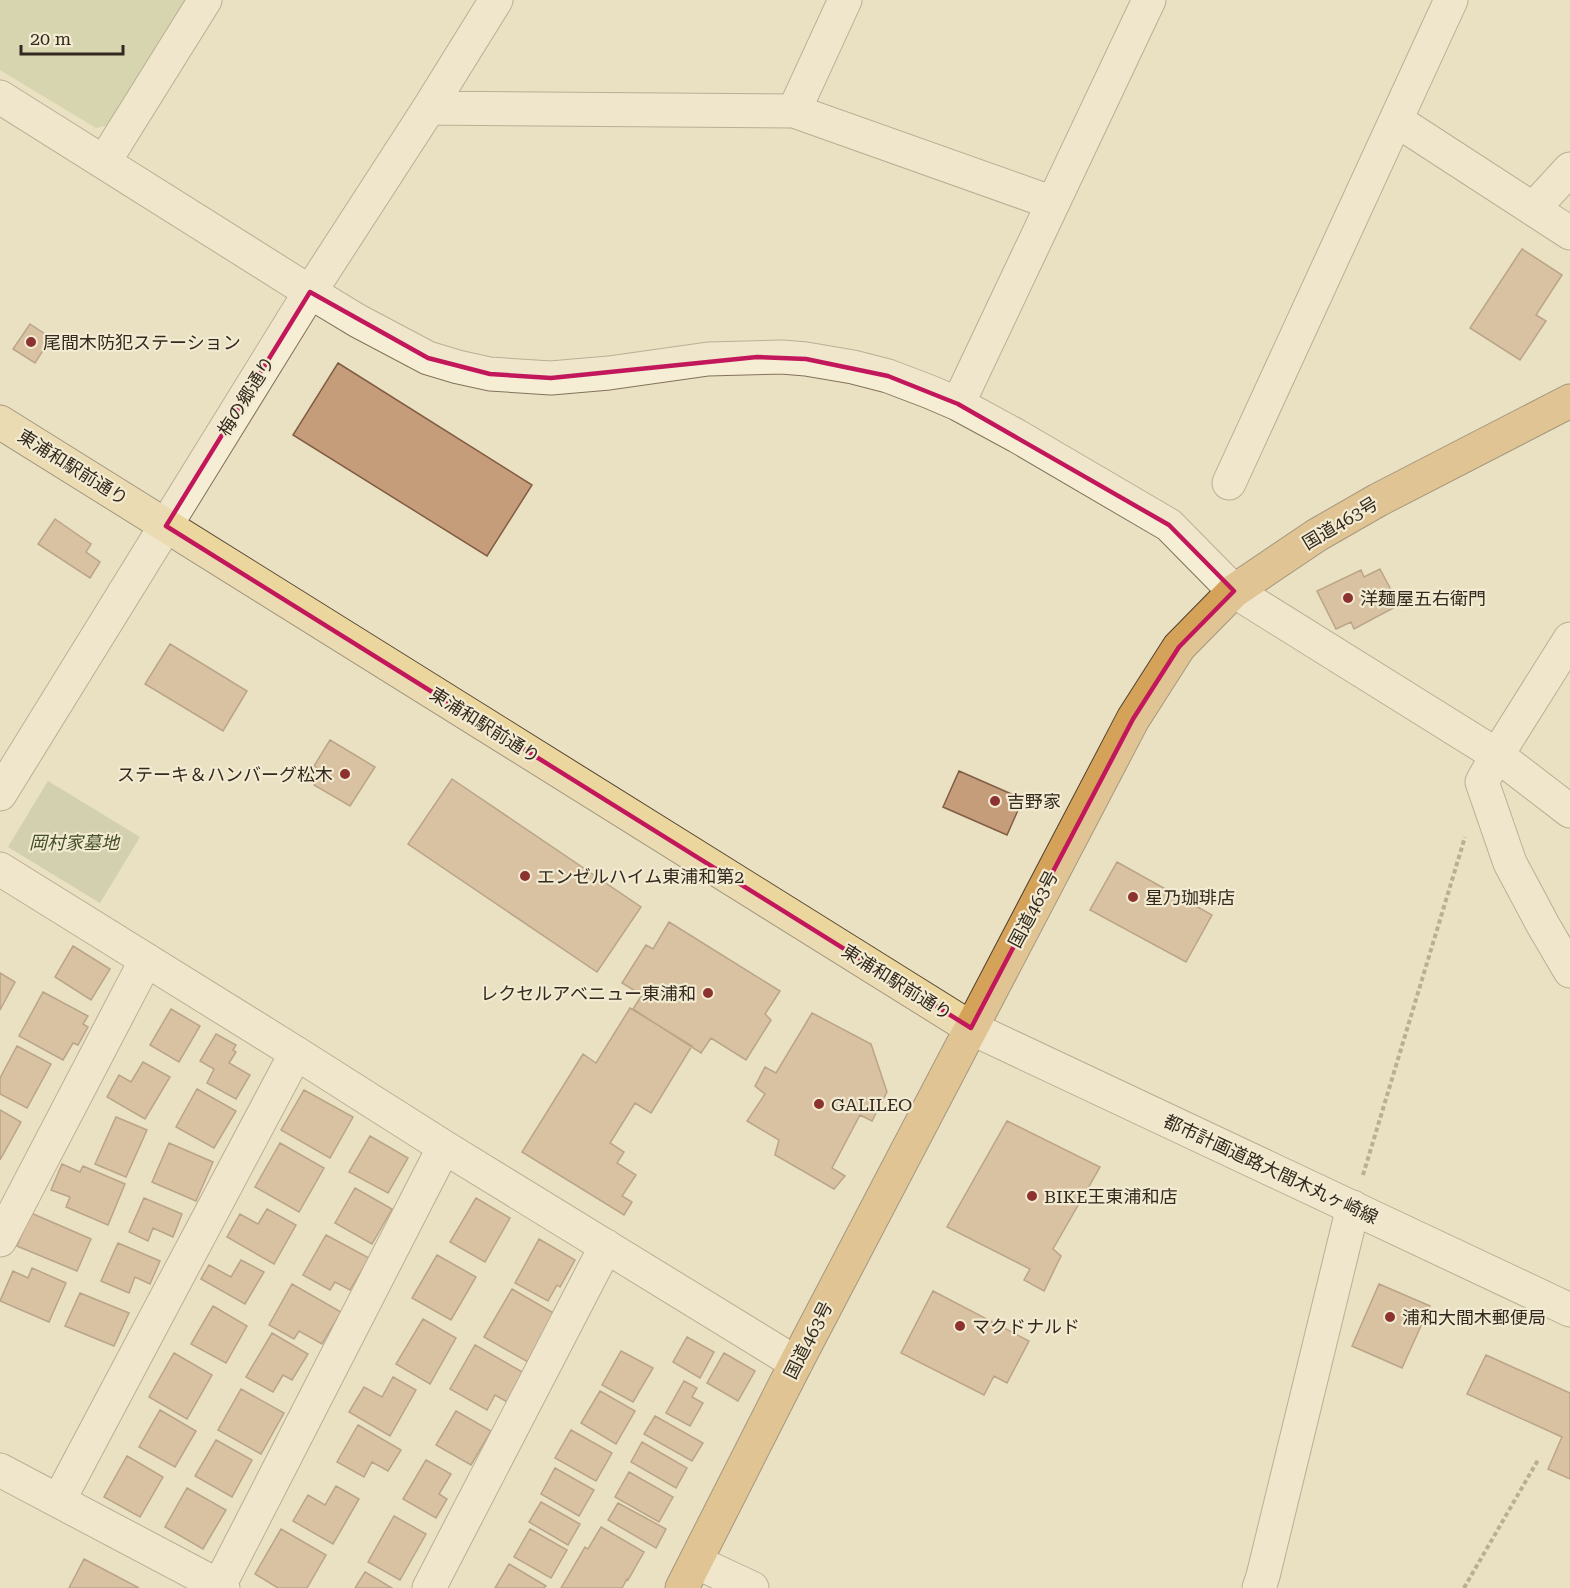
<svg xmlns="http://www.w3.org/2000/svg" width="1570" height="1588" font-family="'Roboto Serif','Noto Sans JP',serif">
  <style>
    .green { fill: #c0c797 }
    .cemetery { fill: #b6bd96 }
    .building { fill: #c69d7b; stroke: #805d43; stroke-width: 1.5 }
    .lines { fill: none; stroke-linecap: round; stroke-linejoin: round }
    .minor-casing { stroke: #83725b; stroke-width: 35 }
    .major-casing { stroke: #51402f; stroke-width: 35 }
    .highway-casing { stroke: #51402f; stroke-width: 35 }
    .path { stroke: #83725b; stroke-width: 4; stroke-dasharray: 4.5 3; stroke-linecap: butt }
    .minor { stroke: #f6edd5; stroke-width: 33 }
    .major { stroke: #ebd69d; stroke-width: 33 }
    .highway { stroke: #d4a359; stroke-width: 33 }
    .marked { fill: none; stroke: #c2185b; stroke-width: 4.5; stroke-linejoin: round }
    .poi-dot { fill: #8d332f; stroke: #f2ead1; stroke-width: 2 }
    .labels { text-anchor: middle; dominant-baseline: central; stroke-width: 4.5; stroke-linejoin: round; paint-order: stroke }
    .poi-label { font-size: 18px; fill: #34291e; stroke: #f2ead1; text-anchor: start }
    .street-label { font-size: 18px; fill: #34291e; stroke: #f2ead1 }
    .park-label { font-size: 18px; font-style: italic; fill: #434f26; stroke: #f2ead1 }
  </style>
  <rect width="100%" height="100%" fill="#eae0c2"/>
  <path class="green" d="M0 0H190L113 124 96 128 0 70Z"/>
  <path class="cemetery" d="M48 781 140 837 100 903 8 847Z"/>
  <path class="building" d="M1522 249 1562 275 1536 315 1546 321 1520 360 1470 328Z
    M30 324 51 338 35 363 13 349Z
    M338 363 532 485 487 556 293 435Z
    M55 519 91 544 86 552 100 562 90 578 38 544Z
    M1380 569 1399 605 1354 629 1351 622 1336 629 1317 591 1361 570 1364 577Z
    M170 644 247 691 223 731 145 684Z
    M330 740 375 767 350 806 314 785 323 771 314 766Z
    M959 771 1023 799 1007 835 943 807Z
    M452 779 641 907 597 972 408 844Z
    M1117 862 1212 915 1186 962 1090 910Z
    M669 922 780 991 765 1014 771 1020 746 1060 711 1038 701 1053 633 1009 642 995 622 983 646 945 653 949Z
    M73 946 110 969 91 1000 55 977Z
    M0 973 15 982 0 1010Z
    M43 992 88 1016 83 1024 88 1027 78 1045 73 1043 63 1060 19 1036Z
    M630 1008 692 1046 651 1113 635 1103 610 1143 624 1152 617 1163 636 1175 622 1196 632 1202 624 1215 522 1152 583 1054 596 1063Z
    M171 1009 200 1026 179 1062 150 1045Z
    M812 1013 871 1044 887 1092 872 1121 860 1115 832 1168 845 1176 834 1189 775 1155 779 1140 747 1121 765 1094 755 1086 765 1067 776 1073Z
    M216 1034 236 1045 233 1050 236 1052 229 1063 250 1075 236 1099 207 1083 214 1069 200 1061Z
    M17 1046 51 1064 27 1108 0 1094V1078Z
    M143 1062 170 1077 145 1119 107 1097 119 1075 131 1082Z
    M197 1089 236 1111 214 1148 176 1127Z
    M304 1090 353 1117 330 1158 281 1130Z
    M0 1110 21 1122 0 1160Z
    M116 1117 147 1130 126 1177 95 1164Z
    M1007 1121 1100 1167 1053 1249 1061 1256 1044 1291 1024 1280 1030 1269 947 1227Z
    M370 1136 408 1158 388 1193 349 1172Z
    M169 1143 213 1162 196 1201 152 1182Z
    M280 1143 324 1168 299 1212 255 1187Z
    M62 1164 80 1172 83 1166 125 1184 108 1225 66 1207 70 1197 51 1190Z
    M355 1188 392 1209 372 1244 335 1223Z
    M144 1198 182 1214 173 1237 153 1228 148 1241 129 1232Z
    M476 1198 510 1218 485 1262 450 1242Z
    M267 1209 296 1225 274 1264 227 1237 240 1214 258 1224Z
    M31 1213 91 1239 77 1271 17 1246Z
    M326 1235 369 1258 350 1290 335 1282 330 1290 303 1275Z
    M539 1239 575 1260 560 1287 557 1285 548 1301 515 1283Z
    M118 1243 160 1261 150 1284 135 1277 129 1293 101 1281Z
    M437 1255 476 1277 451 1320 412 1298Z
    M241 1260 264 1272 245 1304 201 1279 209 1265 231 1277Z
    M32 1268 66 1283 49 1322 0 1301 13 1271 28 1278Z
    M292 1284 341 1312 322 1344 299 1331 294 1339 269 1325Z
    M1379 1284 1430 1306 1402 1368 1352 1346Z
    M512 1289 562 1318 538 1344 528 1362 484 1337Z
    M933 1291 1029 1341 1007 1383 994 1376 984 1395 901 1353Z
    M80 1293 129 1313 114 1346 65 1326Z
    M213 1306 247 1326 226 1363 191 1344Z
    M423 1319 456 1338 430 1384 396 1364Z
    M272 1333 308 1354 292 1380 283 1375 273 1392 246 1377Z
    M687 1337 714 1352 700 1378 673 1362Z
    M475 1345 526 1374 509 1403 495 1395 487 1410 450 1389Z
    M621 1351 653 1368 633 1402 602 1385Z
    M174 1353 212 1375 187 1419 149 1397Z
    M724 1353 755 1371 738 1401 707 1383Z
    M1486 1355 1570 1393V1479L1548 1469 1562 1437 1467 1394Z
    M393 1377 416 1390 390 1436 349 1412 364 1387 382 1397Z
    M684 1381 697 1388 692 1397 703 1403 690 1426 666 1413Z
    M241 1389 284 1413 261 1454 218 1430Z
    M600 1391 635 1411 616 1444 581 1423Z
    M160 1410 196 1431 175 1467 139 1447Z
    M456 1411 491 1431 471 1465 436 1445Z
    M655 1416 703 1443 692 1461 644 1434Z
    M358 1425 401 1450 388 1471 372 1462 364 1477 337 1462Z
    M571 1430 612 1453 596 1481 555 1458Z
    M216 1440 252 1460 232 1497 195 1476Z
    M642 1442 687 1468 676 1488 631 1462Z
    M127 1456 163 1477 140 1517 104 1497Z
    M426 1460 451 1474 439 1494 447 1499 436 1518 403 1499Z
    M555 1468 594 1490 579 1516 541 1494Z
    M629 1472 673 1497 659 1522 615 1497Z
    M336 1486 359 1499 333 1544 293 1521 308 1495 325 1505Z
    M187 1488 226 1510 203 1549 165 1527Z
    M541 1502 580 1524 568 1545 529 1522Z
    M618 1503 666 1529 656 1548 608 1520Z
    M394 1516 426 1534 400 1580 368 1562Z
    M601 1527 644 1552 628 1580 627 1579 622 1588H561L585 1547 588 1549Z
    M281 1529 326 1555 307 1588H278L255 1574Z
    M530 1529 567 1550 551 1578 514 1557Z
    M84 1559 139 1588H69Z
    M509 1564 546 1586 544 1588H495Z
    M365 1572 392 1588H355Z"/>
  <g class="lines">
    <defs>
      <path id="minor" d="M0 97 310 292 358 321 428 358 458 367 490 374 551 378 609 373 708 359 782 357 806 359 853 367 888 376 930 392 958 404 1017 436 1169 525 1234 591 1497 755 1570 811
        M429 108 794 111 1053 203
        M794 111 845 0
        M1396 120 1570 233
        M104 162 205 0
        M1533 209 1570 169
        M958 404 1149 0
        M1229 483 1451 0
        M1570 639 1497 755 1482 782 1510 863 1543 925 1570 971
        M0 794 310 292 429 108 496 0
        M0 869 296 1053 444 1147 796 1363
        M971 1028 1570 1310
        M0 1240 146 960
        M0 1470 223 1588
        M59 1500 296 1053
        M696 1562 752 1588
        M219 1586 444 1147
        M429 1588 606 1246
        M1259 1588 1263 1576 1353 1207"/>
      <path id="major" d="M0 422 971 1028"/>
      <path id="highway" d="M682 1588 796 1363 1133 719 1179 647 1234 591 1317 535 1378 500 1570 401"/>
    </defs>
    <use href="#minor" class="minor-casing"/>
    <use href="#major" class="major-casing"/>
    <use href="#highway" class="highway-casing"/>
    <path class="path" d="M1363 1175 1465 837
      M1464 1588 1538 1460"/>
    <use href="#minor" class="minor"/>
    <use href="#major" class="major"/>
    <use href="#highway" class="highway"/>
  </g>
  <path d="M0 0H1570V1588H0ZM310 292 428 358 490 374 551 378 757 357 806 359 888 376 958 404 1169 525 1234 591 1179 647 1133 719 971 1028 166 526Z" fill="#eae0c2" fill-opacity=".55" fill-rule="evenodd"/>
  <path class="marked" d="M310 292 428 358 490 374 551 378 757 357 806 359 888 376 958 404 1169 525 1234 591 1179 647 1133 719 971 1028 166 526Z"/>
  <g class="poi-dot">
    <circle cx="31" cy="342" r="6"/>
    <circle cx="1348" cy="598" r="6"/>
    <circle cx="345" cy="774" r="6"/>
    <circle cx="995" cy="801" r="6"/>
    <circle cx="525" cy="876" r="6"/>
    <circle cx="1133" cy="897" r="6"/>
    <circle cx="708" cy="993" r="6"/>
    <circle cx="819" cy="1104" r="6"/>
    <circle cx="1032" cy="1196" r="6"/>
    <circle cx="1390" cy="1317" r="6"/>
    <circle cx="960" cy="1326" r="6"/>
  </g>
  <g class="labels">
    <g class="poi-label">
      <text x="43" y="342">尾間木防犯ステーション</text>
      <text x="1360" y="598">洋麺屋五右衛門</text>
      <text x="333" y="774" text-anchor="end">ステーキ＆ハンバーグ松木</text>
      <text x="1007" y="801">吉野家</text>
      <text x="537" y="876">エンゼルハイム東浦和第2</text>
      <text x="1145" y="897">星乃珈琲店</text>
      <text x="696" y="993" text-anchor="end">レクセルアベニュー東浦和</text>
      <text x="831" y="1104">GALILEO</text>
      <text x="1044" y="1196">BIKE王東浦和店</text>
      <text x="1402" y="1317">浦和大間木郵便局</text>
      <text x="972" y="1326">マクドナルド</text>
    </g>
    <g class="street-label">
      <text transform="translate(246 396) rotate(-58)">梅の郷通り</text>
      <text transform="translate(73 467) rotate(32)">東浦和駅前通り</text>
      <text transform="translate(1340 523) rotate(-31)">国道463号</text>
      <text transform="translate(485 725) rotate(32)">東浦和駅前通り</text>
      <text transform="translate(1033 909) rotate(-62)">国道463号</text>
      <text transform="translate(897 982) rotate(32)">東浦和駅前通り</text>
      <text transform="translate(1271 1169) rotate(25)">都市計画道路大間木丸ヶ崎線</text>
      <text transform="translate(808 1340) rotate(-63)">国道463号</text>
    </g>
    <g class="park-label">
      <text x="74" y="842">岡村家墓地</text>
    </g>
  </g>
  <path d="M21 45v9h102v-9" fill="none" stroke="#34291e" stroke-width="3"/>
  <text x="30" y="45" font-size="18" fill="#34291e" stroke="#f2ead1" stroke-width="4.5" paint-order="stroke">20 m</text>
</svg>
